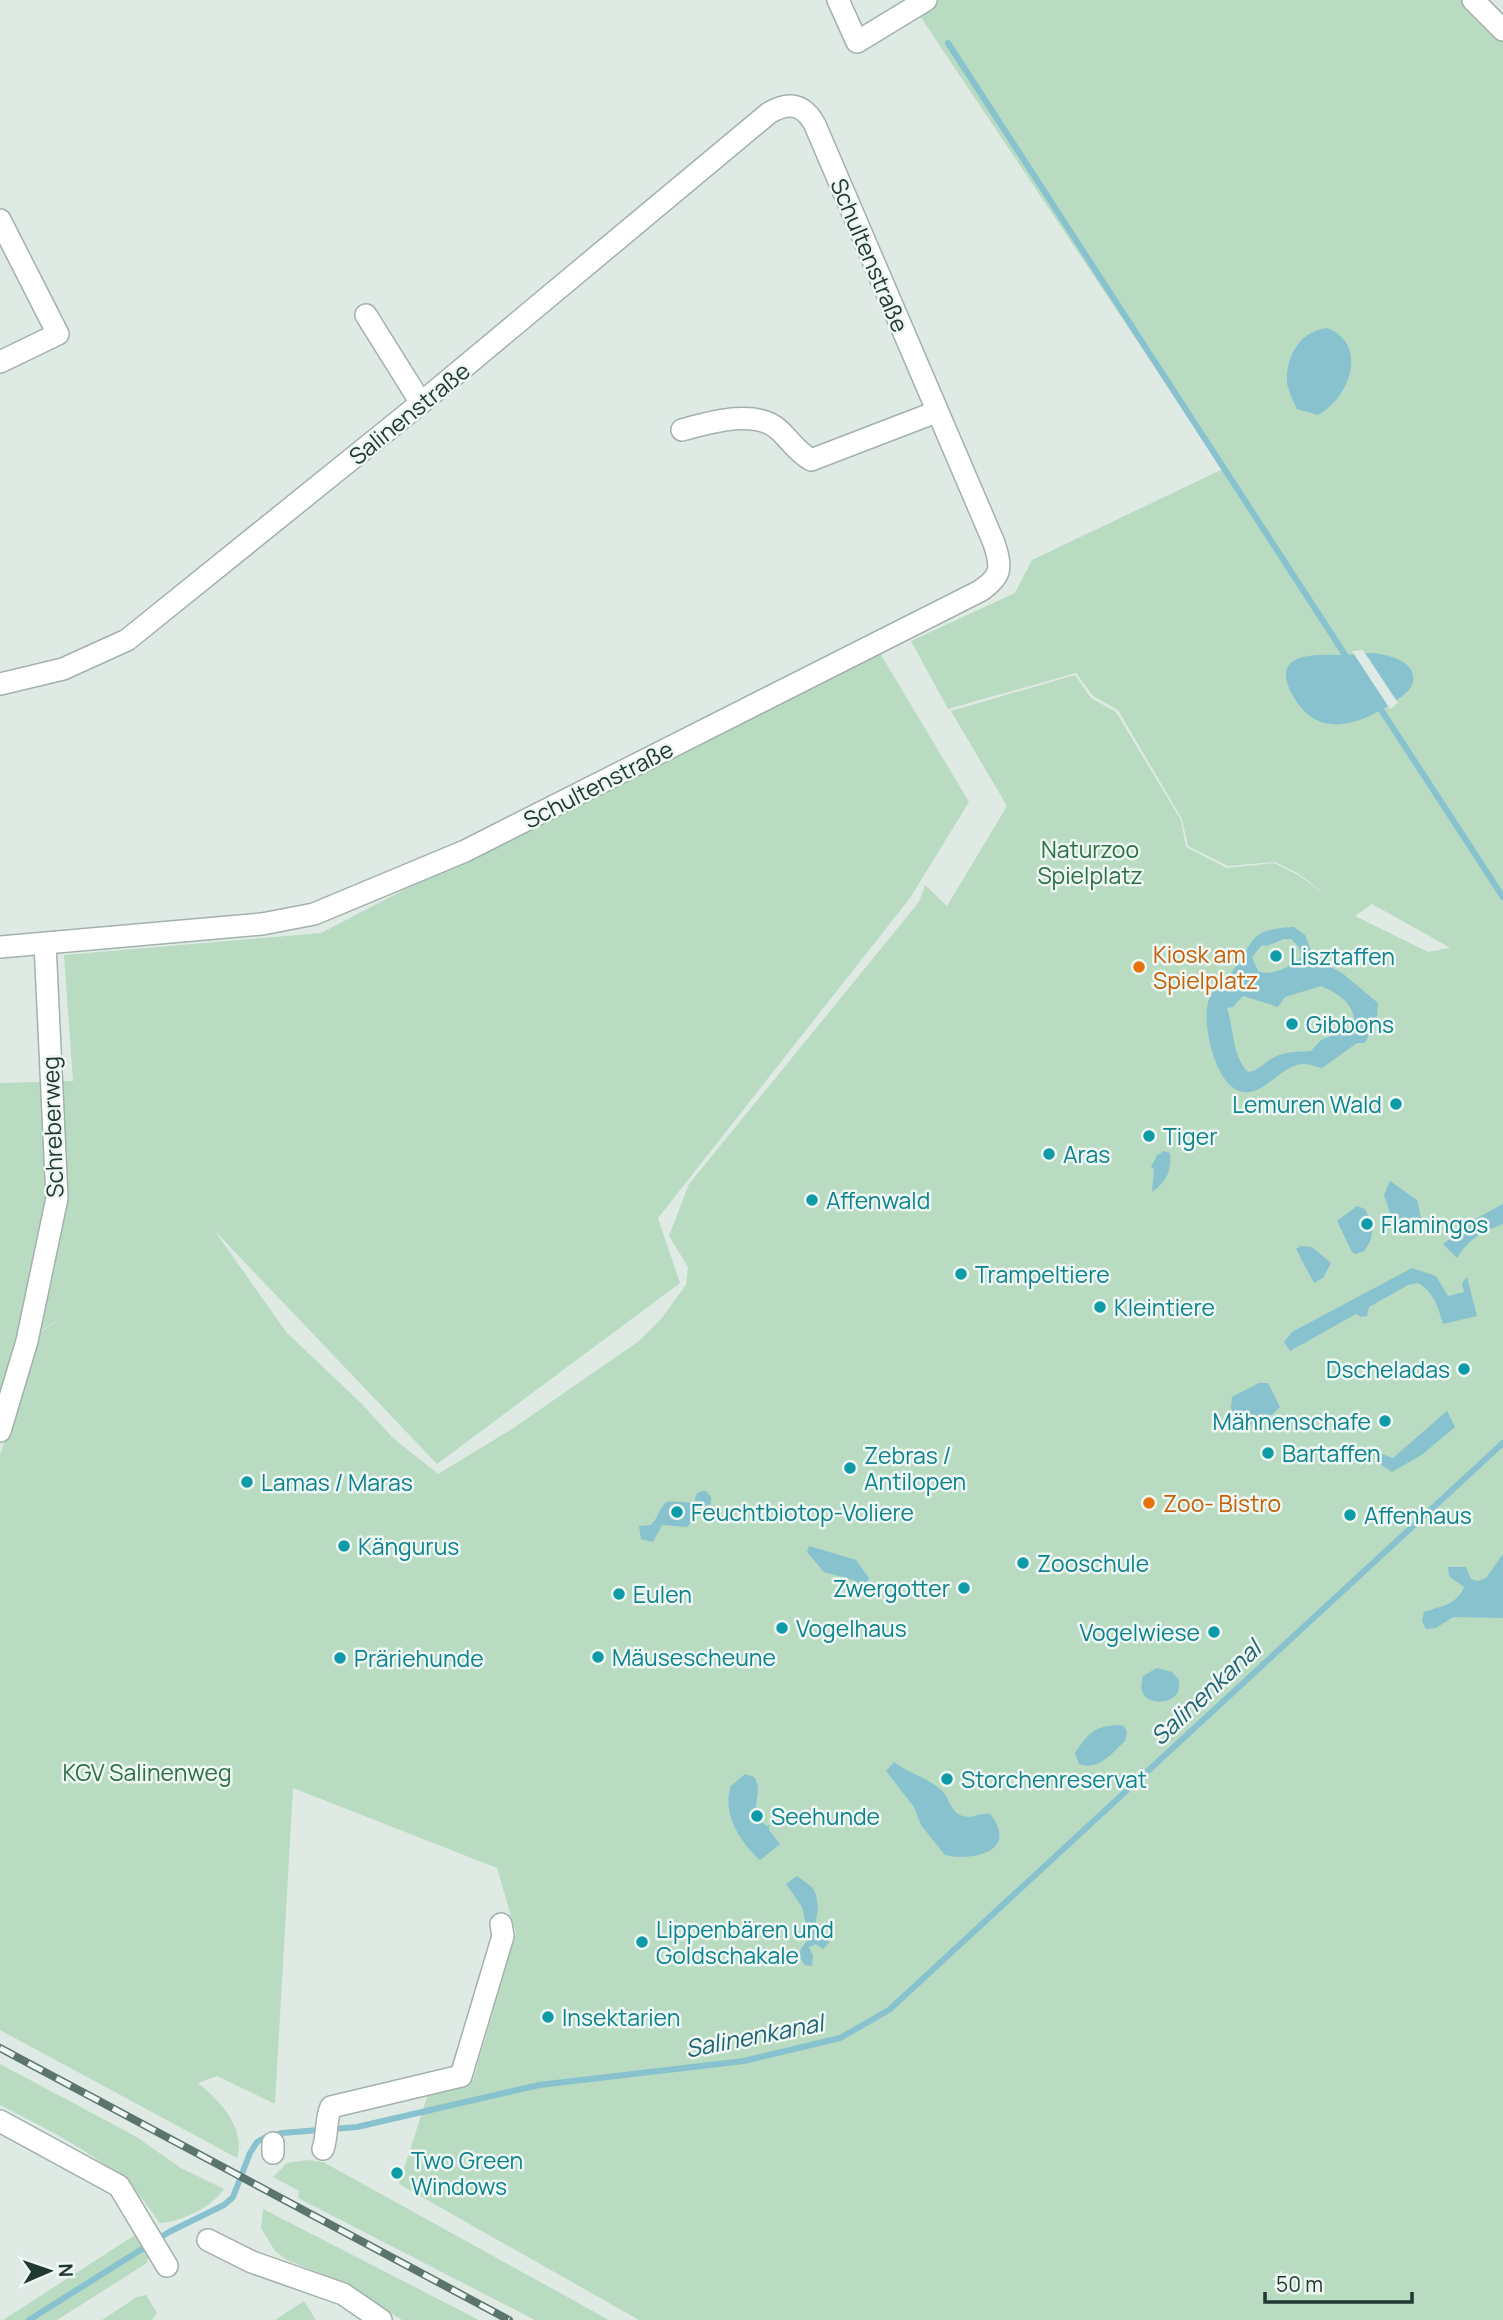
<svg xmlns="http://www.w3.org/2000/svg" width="1503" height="2320" font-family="Manrope,sans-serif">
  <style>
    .green { fill: #b8dbc2; fill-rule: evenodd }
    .water { fill: #88c2ce; fill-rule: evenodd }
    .pier { fill: #dfeae5 }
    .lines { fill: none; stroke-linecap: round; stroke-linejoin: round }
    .stream { stroke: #88c2ce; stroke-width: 6 }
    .minor-casing { stroke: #a2b1ac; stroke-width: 24 }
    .minor { stroke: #fff; stroke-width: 21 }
    .rail-casing { stroke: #5b756e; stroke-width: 8 }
    .rail { stroke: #eff7f3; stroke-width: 5; stroke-dasharray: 16; stroke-linecap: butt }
    .culture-dot { fill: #0f9aa8; stroke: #eff7f3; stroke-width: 2.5 }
    .food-dot { fill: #e8710a; stroke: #eff7f3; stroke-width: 2.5 }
    .labels { text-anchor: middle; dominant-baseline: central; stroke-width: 5; stroke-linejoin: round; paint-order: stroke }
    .street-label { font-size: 23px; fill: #213933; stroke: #eff7f3 }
    .park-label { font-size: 23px; fill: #2c6f47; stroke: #eff7f3 }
    .food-label { font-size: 23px; fill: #c56008; stroke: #eff7f3; text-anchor: start }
    .culture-label { font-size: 23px; fill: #0d838f; stroke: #eff7f3; text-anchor: start }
    .water-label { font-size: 24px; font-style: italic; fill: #1d6373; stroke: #eff7f3 }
  </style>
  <rect width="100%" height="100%" fill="#dfeae5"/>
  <path class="green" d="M925 0H1473L1503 30V2320H639L399 2184 430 2088 473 2080 516 1933 497 1868 293 1788 275 2104 217 2076 198 2083C219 2100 246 2127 237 2158L0 2030V1455L41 1332 64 1316 41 1331 0 1410V1083L73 1081 64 955 321 933 471 855 880 653 969 802 910 898 658 1218 680 1283 437 1464 214 1230 287 1333 361 1403 393 1438 438 1474 512 1429 639 1341 661 1319 686 1285 688 1267 669 1236 689 1184 919 902 925 885 947 906 1007 806 951 711 1075 675 1091 698 1116 712 1181 820 1186 847 1227 868 1274 863 1298 875 1326 895 1299 874 1275 862 1228 866 1188 846 1182 819 1118 710 1093 696 1076 673 948 709 911 641 1015 593 1032 560 1223 469 914 7ZM1372 904 1449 947V948L1428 952 1355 916Z
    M0 2064 135 2136 181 2168 224 2189C212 2207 181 2222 160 2223 151 2212 144 2199 133 2189 96 2152 46 2129 0 2105Z
    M307 2160 323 2162 609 2320H535L298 2198 299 2191 273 2177 287 2163Z
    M263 2209 479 2320H402L344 2283 287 2260 275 2251 261 2228Z
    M135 2235 141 2236 150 2251 147 2263 57 2320H3Z
    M146 2295 157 2313 152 2320H102L137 2297Z
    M304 2301 316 2320H275Z"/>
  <path class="water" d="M1327 328C1369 344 1350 398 1318 415L1297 409C1293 400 1288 391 1287 382 1286 356 1300 331 1327 328Z
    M1373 653C1389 655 1420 662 1412 685 1409 693 1395 701 1388 706 1354 727 1315 738 1292 694 1270 653 1313 654 1341 655 1352 655 1362 653 1373 653Z
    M1294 927 1305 935 1310 948 1321 962 1342 973 1378 1003 1377 1017 1365 1043H1357L1322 1068C1316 1067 1307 1063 1301 1064 1278 1067 1263 1099 1239 1091 1214 1082 1201 1021 1209 999 1212 990 1224 982 1230 974 1256 943 1245 929 1294 927ZM1284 939H1291C1297 945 1302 949 1300 958 1289 967 1272 977 1258 971L1252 957 1262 945 1267 946ZM1321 986C1339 994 1356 1004 1354 1026L1321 1040 1311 1051C1300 1052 1288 1051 1277 1056 1266 1060 1261 1070 1248 1072 1232 1056 1234 1029 1227 1008L1233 1007 1243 996 1278 1007 1285 997Z
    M1164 1151 1170 1153C1172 1171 1166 1182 1152 1192L1154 1169 1151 1167 1157 1155Z
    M1390 1181 1417 1200 1421 1218 1416 1221 1400 1222 1391 1216 1384 1195Z
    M1503 1204V1224C1481 1232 1470 1238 1457 1258L1443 1244 1477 1218Z
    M1357 1206 1365 1209C1373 1225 1376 1236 1364 1251L1356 1254 1352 1252 1337 1221Z
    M1301 1246 1312 1247 1331 1263 1323 1278 1314 1283 1296 1249Z
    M1412 1268 1436 1276 1448 1296 1464 1292 1462 1283 1467 1277 1477 1316 1443 1324C1438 1307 1434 1292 1418 1283L1408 1285 1369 1307 1367 1316 1361 1317 1356 1314 1290 1351 1284 1342 1292 1332Z
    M1259 1383H1268L1280 1407 1273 1414 1244 1428H1239L1231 1408 1232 1397Z
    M1447 1411 1455 1427 1423 1454 1392 1472 1377 1462 1382 1454 1393 1458Z
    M703 1491H706L711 1497V1504L706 1507H696L692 1521 687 1527 662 1525 653 1542 641 1539 639 1526 651 1525C658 1518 659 1509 666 1502 675 1500 688 1504 694 1502L697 1493Z
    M809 1546 856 1560 869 1578 868 1581 858 1585 853 1580 824 1572 807 1552Z
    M1503 1554V1618L1453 1617 1436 1628 1426 1629 1422 1621 1424 1612C1441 1606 1457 1605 1464 1587L1449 1576 1448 1567H1466L1471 1579 1478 1581 1486 1578Z
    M1157 1668 1172 1672 1179 1680C1179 1683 1179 1689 1178 1692 1173 1704 1148 1705 1143 1693 1140 1688 1142 1682 1143 1676Z
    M1120 1725 1124 1726 1127 1732 1125 1741C1112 1753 1099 1771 1079 1764L1075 1753C1089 1733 1093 1726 1120 1725Z
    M894 1762C909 1774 928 1777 942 1791 950 1799 951 1813 963 1816 973 1819 980 1812 990 1814 1019 1850 975 1862 945 1855L921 1825 914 1807 886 1771Z
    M745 1774 754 1777C766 1795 745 1806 766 1826L769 1825V1830L780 1844 760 1860C741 1843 721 1813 731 1786Z
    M797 1876 813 1888 816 1895 818 1908 815 1926 829 1939V1943L823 1949 816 1944 809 1947 813 1956 812 1966 805 1965 799 1957 801 1949 809 1938 802 1907 786 1884Z"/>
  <path class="pier" d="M1363 650 1398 703 1390 709 1352 651Z"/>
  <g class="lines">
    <path class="stream" d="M948 43 1349 661
      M1378 705 1503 897
      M29 2320 169 2232 224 2205 233 2197 250 2153 257 2142 264 2138 282 2133 357 2127 539 2085 744 2061 840 2038 889 2010 1503 1443"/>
    <defs>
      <path id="minor" d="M838 0 857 42 926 0
        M1473 0 1503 30
        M0 220 58 334 0 362
        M366 315 421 403
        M682 430C708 423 756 408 779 430 791 441 796 451 811 460L936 412
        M0 684 63 669 127 640 421 403 769 113C789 101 804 104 815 125L994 543C1002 568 1002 576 980 591L465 851 314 914 262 924 0 947
        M0 1431 27 1341 57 1198 45 943
        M0 2121 119 2186 167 2266
        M323 2149C328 2134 325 2121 331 2107L461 2076 503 1936 501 1924
        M273 2153V2143
        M208 2240 252 2262 343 2294 381 2320"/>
    </defs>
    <use href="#minor" class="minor-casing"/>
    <use href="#minor" class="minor"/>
    <defs>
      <path id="rail" d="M0 2048 509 2320"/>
    </defs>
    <use href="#rail" class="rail-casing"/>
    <use href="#rail" class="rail"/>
  </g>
  <g class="culture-dot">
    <circle cx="1276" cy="956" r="7"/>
    <circle cx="1292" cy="1024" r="7"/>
    <circle cx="1396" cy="1104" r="7"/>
    <circle cx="1149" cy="1136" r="7"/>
    <circle cx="1049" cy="1154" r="7"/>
    <circle cx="812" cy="1200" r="7"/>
    <circle cx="1367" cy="1224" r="7"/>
    <circle cx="961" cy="1274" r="7"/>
    <circle cx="1100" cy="1307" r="7"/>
    <circle cx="1464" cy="1369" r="7"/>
    <circle cx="1385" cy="1421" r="7"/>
    <circle cx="1268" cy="1453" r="7"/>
    <circle cx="850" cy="1468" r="7"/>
    <circle cx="247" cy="1482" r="7"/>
    <circle cx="677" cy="1512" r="7"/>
    <circle cx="1350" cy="1515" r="7"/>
    <circle cx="344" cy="1546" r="7"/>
    <circle cx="1023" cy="1563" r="7"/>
    <circle cx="964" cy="1588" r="7"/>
    <circle cx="619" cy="1594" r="7"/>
    <circle cx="782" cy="1628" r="7"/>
    <circle cx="1214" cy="1632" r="7"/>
    <circle cx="598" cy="1657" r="7"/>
    <circle cx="340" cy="1658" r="7"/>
    <circle cx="947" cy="1779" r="7"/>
    <circle cx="757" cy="1816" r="7"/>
    <circle cx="642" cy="1942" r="7"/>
    <circle cx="548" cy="2017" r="7"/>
    <circle cx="397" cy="2173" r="7"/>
  </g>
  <g class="food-dot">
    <circle cx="1139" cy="967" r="7"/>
    <circle cx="1149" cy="1503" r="7"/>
  </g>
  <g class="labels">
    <g class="street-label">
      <text transform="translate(870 255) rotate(67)">Schultenstraße</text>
      <text transform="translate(409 413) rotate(-39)">Salinenstraße</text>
      <text transform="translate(598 784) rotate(-27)">Schultenstraße</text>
      <text transform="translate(52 1127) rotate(-92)">Schreberweg</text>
    </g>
    <g class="park-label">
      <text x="1090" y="849">Naturzoo<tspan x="1090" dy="26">Spielplatz</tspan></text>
      <text x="147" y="1772">KGV Salinenweg</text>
    </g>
    <g class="food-label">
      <text x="1153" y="954">Kiosk am<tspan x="1153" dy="26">Spielplatz</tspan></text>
      <text x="1163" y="1503">Zoo- Bistro</text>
    </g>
    <g class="culture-label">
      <text x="1290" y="956">Lisztaffen</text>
      <text x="1306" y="1024">Gibbons</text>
      <text x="1382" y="1104" text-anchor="end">Lemuren Wald</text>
      <text x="1163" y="1136">Tiger</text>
      <text x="1063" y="1154">Aras</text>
      <text x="826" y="1200">Affenwald</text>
      <text x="1381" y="1224">Flamingos</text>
      <text x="975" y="1274">Trampeltiere</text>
      <text x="1114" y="1307">Kleintiere</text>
      <text x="1450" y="1369" text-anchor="end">Dscheladas</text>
      <text x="1371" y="1421" text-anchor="end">Mähnenschafe</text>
      <text x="1282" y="1453">Bartaffen</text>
      <text x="864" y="1455">Zebras /<tspan x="864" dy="26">Antilopen</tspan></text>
      <text x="261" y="1482">Lamas / Maras</text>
      <text x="691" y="1512">Feuchtbiotop-Voliere</text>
      <text x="1364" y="1515">Affenhaus</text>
      <text x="358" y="1546">Kängurus</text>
      <text x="1037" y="1563">Zooschule</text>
      <text x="950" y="1588" text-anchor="end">Zwergotter</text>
      <text x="633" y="1594">Eulen</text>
      <text x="796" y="1628">Vogelhaus</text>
      <text x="1200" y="1632" text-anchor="end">Vogelwiese</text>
      <text x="612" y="1657">Mäusescheune</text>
      <text x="354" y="1658">Präriehunde</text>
      <text x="961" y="1779">Storchenreservat</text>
      <text x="771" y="1816">Seehunde</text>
      <text x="656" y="1929">Lippenbären und<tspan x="656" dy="26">Goldschakale</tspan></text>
      <text x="562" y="2017">Insektarien</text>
      <text x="411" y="2160">Two Green<tspan x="411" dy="26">Windows</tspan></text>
    </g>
    <g class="water-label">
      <text transform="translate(1205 1692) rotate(-43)">Salinenkanal</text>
      <text transform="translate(754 2035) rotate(-11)">Salinenkanal</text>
    </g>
  </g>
  <g transform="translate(49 2271) rotate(88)" stroke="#eff7f3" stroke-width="5" paint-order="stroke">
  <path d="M0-5L12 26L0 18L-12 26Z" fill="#213933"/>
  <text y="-10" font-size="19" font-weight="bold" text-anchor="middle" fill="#213933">N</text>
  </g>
  <path d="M1265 2292v10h147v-10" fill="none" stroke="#213933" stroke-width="3.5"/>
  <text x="1276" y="2292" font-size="21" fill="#213933" stroke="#eff7f3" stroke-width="5" paint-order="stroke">50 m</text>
</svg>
